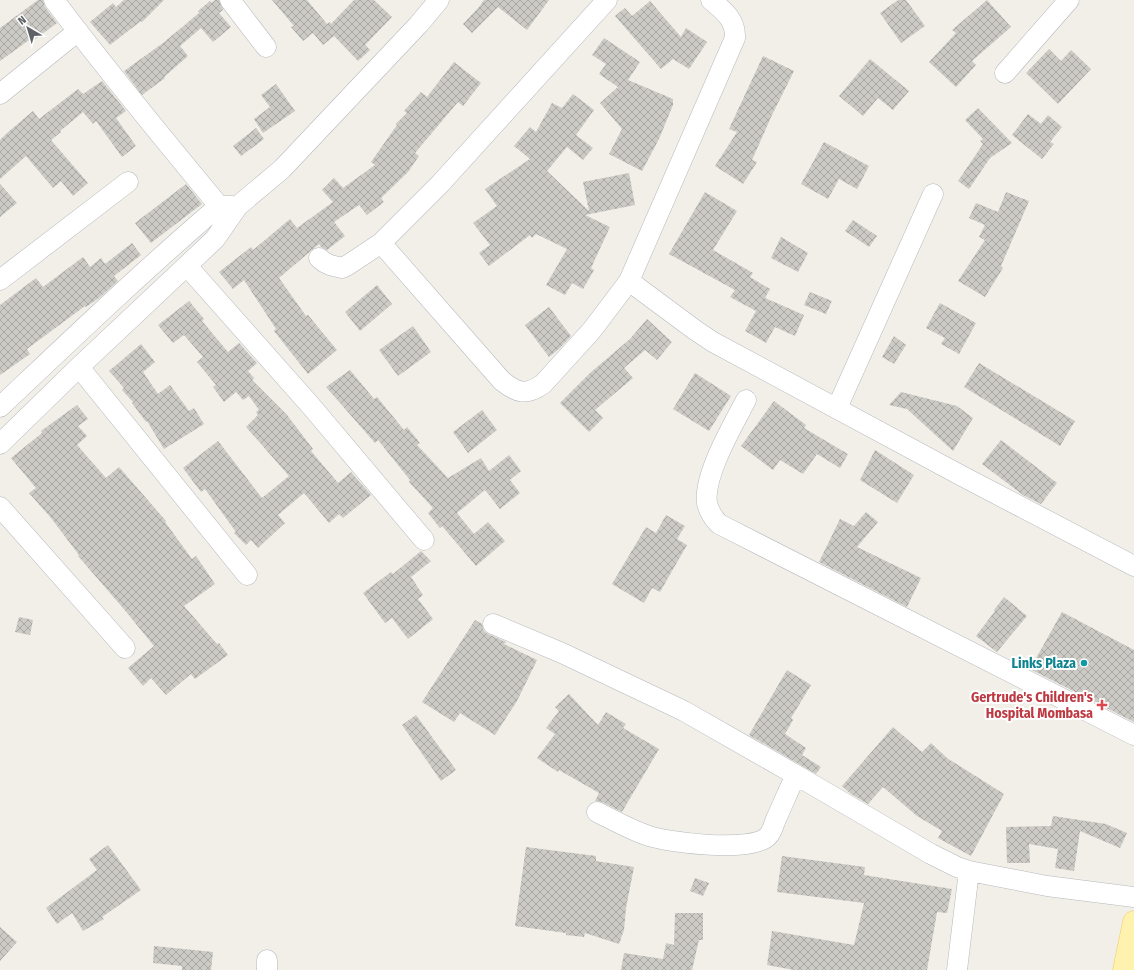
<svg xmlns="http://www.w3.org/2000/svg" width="1134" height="970" font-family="'Fira Sans Condensed',sans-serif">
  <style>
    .building { fill: url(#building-cross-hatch) }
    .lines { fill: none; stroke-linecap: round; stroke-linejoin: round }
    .minor-casing { stroke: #b5b8bc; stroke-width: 21 }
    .major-casing { stroke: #f2c960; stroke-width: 23 }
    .minor { stroke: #fff; stroke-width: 20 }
    .major { stroke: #fff2af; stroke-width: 22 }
    .culture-dot { fill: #0f9aa8; stroke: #fff; stroke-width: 1.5 }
    .health-dot { fill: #e0444e; stroke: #fff; stroke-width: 1.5 }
    .labels { text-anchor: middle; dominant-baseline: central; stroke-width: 4; stroke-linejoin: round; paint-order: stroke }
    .culture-label { font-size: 14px; font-weight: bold; fill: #0d838f; stroke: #fff; text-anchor: end }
    .health-label { font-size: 14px; font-weight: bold; fill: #be3a42; stroke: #fff; text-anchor: end }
  </style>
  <defs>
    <pattern id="building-cross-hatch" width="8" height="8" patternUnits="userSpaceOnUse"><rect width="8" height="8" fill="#cccac5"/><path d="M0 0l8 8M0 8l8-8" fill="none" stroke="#a9a8a4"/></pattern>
  </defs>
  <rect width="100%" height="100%" fill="#f1efe8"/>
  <path class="building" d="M38 0H43L45 7 57 23 34 40 32 38 0 61V28Z
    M124 0H164L142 22 141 21 110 45 90 22 113 3 116 7Z
    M215 0H219L223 10 219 13 231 27 213 42 201 28 180 46 188 56 164 77 165 78 142 95 124 71 163 43 199 13 198 11 210 1 211 3Z
    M272 0H307L327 24 330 22 331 24 354 0H374L392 17 365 45 370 50 358 61 334 36 323 45 313 33 303 41 291 27 294 26Z
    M484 0H549L527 30 498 7 472 33 463 24 479 7Z
    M898 0H906L925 26 901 43 880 13Z
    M987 0 1011 27 972 61 976 65 956 87 929 62 956 33 952 30Z
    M650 1 681 37 686 28 707 42 689 69 673 59 661 69 615 16 625 8 632 16Z
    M604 38 640 62 628 80 673 99V105L659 139 642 171 609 154 622 129 600 103 618 87 599 74 606 64 592 55Z
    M1049 49 1061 61 1071 50 1091 69 1058 104 1026 73Z
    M763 56 794 71 772 115 752 160 757 162 743 184 715 166 737 132 729 129Z
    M870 59 909 91 893 110 878 98 863 116 839 96Z
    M454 62 481 83 463 106 458 102 415 153 419 156 408 172 381 198 384 202 367 215 359 205 334 222 345 236 327 250 321 247 319 244 279 278 306 316 308 315 337 350 308 374 274 331 276 329 244 280 233 289 219 272 251 247 253 250 290 219 297 228 333 202 322 190 334 178 343 188 375 165 371 162 397 125 396 124 407 113 404 111 421 92 427 97Z
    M102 81 126 111 116 118 136 146 122 157 96 121 93 124 83 112 60 131 61 132 51 140 88 183 73 196 61 181 53 188 26 156 0 179V140L7 133 33 111 39 119 78 89 83 94Z
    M276 84 295 111 263 133 254 119 270 107 261 95Z
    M573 94 594 110 576 135 593 148 583 160 567 147 547 171 589 211 583 182 629 173 635 205 585 215 610 227 591 268 594 270 583 289 572 283 565 295 546 285 567 249 536 234 532 238 530 235 489 266 479 253 490 245 473 223 497 206 485 189 530 159 514 146 530 127 536 132 552 103 562 108Z
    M978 108 1012 143 990 158 969 189 958 181 983 144 980 141 983 139 965 120Z
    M1028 114 1041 124 1048 115 1062 127 1050 142 1054 144 1042 159 1012 135Z
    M256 128 264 139 241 156 233 146Z
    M824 142 869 166 857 189 839 179 828 199 801 184Z
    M0 184 17 203 0 217Z
    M186 184 202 204 151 243 135 223Z
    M705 192 737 211 713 250 753 273 750 277 770 289 765 298 804 315 795 336 775 327 766 343 745 331 756 311 730 297 735 290 669 254Z
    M1006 192 1029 201 1001 266 1003 268 985 297 958 281 985 240 979 237 985 225 969 218 976 203 998 212Z
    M853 220 877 236 869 247 845 231Z
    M781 237 808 253 798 272 771 258Z
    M132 243 141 255 114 276 118 281 99 298 86 307 85 306 27 349 30 354 0 375V305L36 278 43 287 83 257 90 267 101 258 105 264Z
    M377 285 392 304 360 331 345 312Z
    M810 292 832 301 826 314 804 305Z
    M189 301 204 319 202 321 228 352 239 343 257 363 248 371 254 378 252 380 287 415 313 449 311 451 338 483 351 472 371 495 343 518 339 514 329 523 304 493 278 515 285 523 258 548 251 540 246 545 234 533 236 532 205 489 201 492 183 468 218 441 262 498 289 476 246 427 258 415 256 412 259 410 249 396 243 400 236 392 224 402 213 387 216 385 197 362 203 357 184 335 173 343 158 325Z
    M940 303 976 323 959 354 941 344 945 338 926 328Z
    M549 307 571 336 560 348 549 357 525 325Z
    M647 319 672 342 657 360 645 350 624 368 633 378 595 410 603 418 589 432 560 403 590 373 630 339Z
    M413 326 431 352 398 376 379 350Z
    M894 336 906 345 894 364 882 357Z
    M141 344 155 362 143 372 158 394 170 385 189 411 194 408 204 424 164 449 147 421 146 422 132 403 133 402 122 390 124 388 109 371Z
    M979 363 1075 421 1060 446 964 387Z
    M350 370 374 399 377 397 404 430 407 427 420 443 417 445 448 478 481 458 489 471 509 455 521 471 510 480 520 493 500 509 485 490 457 513 474 534 488 522 505 541 476 566 442 526 440 528 428 513 433 508 409 482 410 480 378 440 375 443 326 387Z
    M695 373 731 396 709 431 673 409Z
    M901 392 957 406 973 418 953 451 907 409 889 405Z
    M774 401 806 425 804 428 848 454 840 468 817 454 803 474 780 460 773 470 741 446Z
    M77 405 88 419 78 426 87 436 77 445 106 478 119 467 166 521 165 522 192 559 196 556 215 584 184 606 217 644 219 643 228 655 195 679 191 674 166 695 151 678 143 686 128 668 154 646 123 608 78 556 79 555 51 518 29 493 36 488 11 458 42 433 41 431Z
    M482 410 497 430 468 453 453 432Z
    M1001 440 1057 483 1041 504 1023 495 982 464Z
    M875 450 914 475 897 503 860 480Z
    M866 512 878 522 857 547 921 578 907 607 819 562 840 519 854 526Z
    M666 515 685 526 677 539 687 545 660 592 652 588 644 603 612 584 646 527 656 533Z
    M421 551 431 561 411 577 423 595 418 599 433 619 408 639 392 618 385 623 363 593 391 572 393 574Z
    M1004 597 1027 616 997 652 976 636 995 611 994 610Z
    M1062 612 1134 650V722L1030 669Z
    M19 617 33 620 30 635 15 632Z
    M475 620 482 624 484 631 488 634 506 642 504 644 537 660 517 701 495 735 460 713 454 722 422 702Z
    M787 670 811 685 791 718 793 720 785 734 806 748 802 755 821 767 816 774 749 735Z
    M569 694 598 725 606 712 626 724 623 728 659 749 622 812 602 802 595 801 599 793 559 770 558 772 537 758 555 734 546 728 559 711 555 707Z
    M416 715 456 770 441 781 402 725Z
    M893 727 922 752 931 743 947 758 1004 794 971 856 938 838 942 831 917 816 883 787 868 804 851 794 842 786Z
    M1053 816 1106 824 1127 833 1120 848 1080 831 1074 871 1055 868 1058 849 1029 844 1030 863H1007L1006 827 1051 826Z
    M108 845 141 890 102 917 104 919 83 931 72 913 57 924 46 908 97 870 89 859Z
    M526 847 596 856V861L634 867 626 908 624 930 619 944 585 933 584 937 566 935V933L515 926Z
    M782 856 865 867 864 875 952 889 947 913 937 912 927 970H794L767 965 772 931 854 945 864 903 777 892Z
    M695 878 709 883 703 896 690 891Z
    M675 913H703V940H699L692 970H621L624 953 663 959 666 943 674 945Z
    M0 927 17 942 0 961Z
    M154 946 213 952 211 970H182V966L153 963Z"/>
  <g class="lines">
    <defs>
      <path id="minor" d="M54 0C107 71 163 138 219 206H232
        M230 0 266 47
        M1005 73 1069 0
        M0 94 78 31
        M381 243 502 381C517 393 526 396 543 384L592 330 629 281 735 38C736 20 724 11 711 0
        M319 258 324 262 330 265 342 268 348 265 381 243 440 184 607 0
        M187 266 311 406 424 540
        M0 280 128 182
        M629 281 695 330 713 342 962 476 1134 566
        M79 367 247 575
        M746 400C733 425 703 476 707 503 709 512 713 518 719 524L1134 735
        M0 407C72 339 144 270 219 206
        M837 408 933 194
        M0 444 79 367 215 239 238 206 282 169 419 24 439 0
        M0 507 125 648
        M493 624 562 653 684 711 796 775 931 854 957 867 969 871 1047 886 1134 897
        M597 812C613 820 629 829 646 835 667 843 753 853 768 836 772 832 774 824 776 819 783 804 789 789 796 775
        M267 960V970
        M957 970 969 871"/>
      <path id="major" d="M1124 970 1134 922"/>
    </defs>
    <use href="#minor" class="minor-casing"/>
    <use href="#major" class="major-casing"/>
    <use href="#minor" class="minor"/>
    <use href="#major" class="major"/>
  </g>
  <circle class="culture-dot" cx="1084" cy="663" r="4"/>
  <path class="health-dot" d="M1100 699h4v4h4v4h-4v4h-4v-4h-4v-4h4z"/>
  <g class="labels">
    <g class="culture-label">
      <text x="1076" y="663">Links Plaza</text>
    </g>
    <g class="health-label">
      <text x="1093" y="697">Gertrude's Children's<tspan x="1093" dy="16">Hospital Mombasa</tspan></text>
    </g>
  </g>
  <g transform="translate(28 28) rotate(322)" stroke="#ffffff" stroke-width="3" paint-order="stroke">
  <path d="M0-3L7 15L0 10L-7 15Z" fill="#5f6368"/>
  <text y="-6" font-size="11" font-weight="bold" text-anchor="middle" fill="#5f6368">N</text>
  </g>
</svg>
